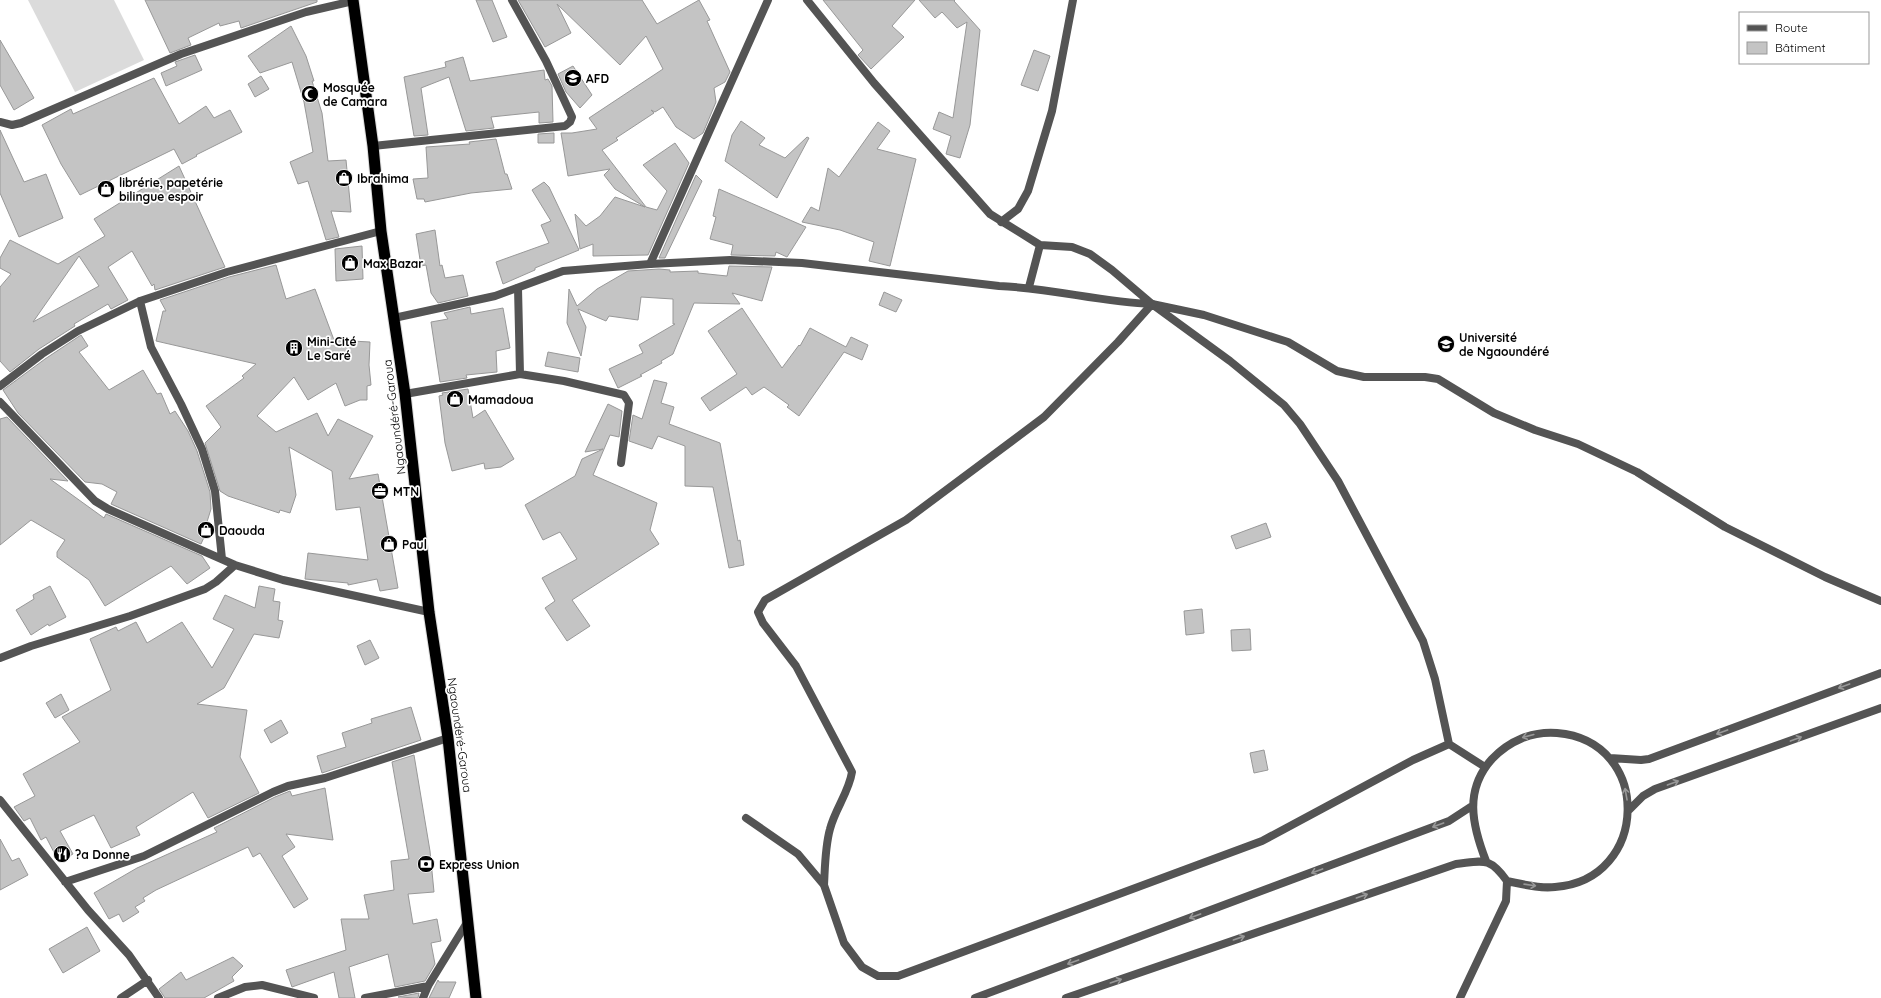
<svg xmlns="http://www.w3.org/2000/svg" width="1881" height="998" font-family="Quicksand,sans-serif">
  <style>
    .pitch { fill: #dbdbdb }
    .building { fill: #c4c4c4; stroke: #989898; fill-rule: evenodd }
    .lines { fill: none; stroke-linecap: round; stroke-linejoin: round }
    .trunk-casing { stroke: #dbdbdb; stroke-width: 13 }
    .service { stroke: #545454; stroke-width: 8 }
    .minor { stroke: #545454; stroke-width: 8 }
    .tertiary { stroke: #545454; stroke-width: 8 }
    .trunk { stroke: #000; stroke-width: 11 }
    .oneway { stroke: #989898 }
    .labels { text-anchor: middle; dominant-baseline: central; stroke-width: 3.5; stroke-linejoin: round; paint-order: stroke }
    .poi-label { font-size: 12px; font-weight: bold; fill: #000; stroke: #fff; text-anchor: start }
    .street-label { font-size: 12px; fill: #000; stroke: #fff }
  </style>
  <rect width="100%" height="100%" fill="#fff"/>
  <path class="pitch" d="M28 0H114L144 60 75 92Z"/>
  <path class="building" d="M145 0H317V2L241 28 239 21 220 26 219 23 188 38 191 45 170 53Z
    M476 0H492L507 37 493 42Z
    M518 0H642L657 24 699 0 710 20 707 21 730 72 725 82 714 88 716 102 703 133 694 139 676 127 663 107 655 112 651 110 654 113 616 138 618 140 602 150 646 207 657 210 667 191 643 165 675 143 689 163 648 255 593 256V244L580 249 575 214 586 226 600 216 615 197 645 207 615 189 604 175 610 169 568 176 561 133H572L597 129 589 118 663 69 646 36 620 65 557 4 571 33 545 47Z
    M823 0H915L892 26 904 37 871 69 858 55 863 50Z
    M919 0H955L954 1 980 30 970 125 960 158 946 154 951 136 933 129 939 112 953 118 967 22 957 28 942 12 935 18Z
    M291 26 306 56 314 81H312L322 113 328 161 346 160 351 212 331 211 339 237 326 240 308 181 298 184 290 162 313 152 304 102 292 62 260 73 248 56Z
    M0 40 34 98 14 110 0 85Z
    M1034 50 1050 56 1038 91 1021 85Z
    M195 55 202 70 166 86 161 73 177 66 175 62Z
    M463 57 470 81 544 70 545 80 548 79 552 86 553 122 539 123V112L491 117 494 128 466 131 449 77 421 88 428 135 414 136 404 77 446 67 445 62Z
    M573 66 592 95 580 108 566 92 558 74Z
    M261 76 269 89 255 97 248 84Z
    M154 78 179 124 206 106 214 118 230 110 242 132 196 155 197 156 182 164 174 149 80 195 61 164 42 125 71 109 73 114Z
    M741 121 765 138 759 145 785 158 807 137 809 138 777 198 725 161 732 135Z
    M878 122 890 131 877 149 916 159 890 266 869 261 874 242 840 230 802 222 811 207 819 211 828 168 839 177Z
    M0 130 24 182 46 174 63 218 19 237 0 193Z
    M554 133V143H538V134Z
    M496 139 505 174H507L512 189 471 193 425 202 424 199H417L413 179 428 178 426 147 470 144 469 142Z
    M179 166 225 267 155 290 154 284 152 286 132 251 108 267 128 300 111 309 108 304 74 324 75 326 39 349 10 372 0 361V287L11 274 0 268V258L10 240 58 264 105 236 94 219ZM79 256 99 286 33 322Z
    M696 175 702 181 665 258H659Z
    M544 182 549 187 579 250 535 268V270L503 284 496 262 549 243 541 225 551 221 532 190Z
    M719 189 806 227 787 257 776 252 775 256 731 255 733 245 710 239 716 217 713 216Z
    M435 230 440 266 442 265 445 278 463 275 468 296 438 303 431 293 426 265 421 266 416 234Z
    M362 246 363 279 336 281 335 249Z
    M276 265 286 299 315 289 334 340 370 342 369 365 371 385 367 386V400H360L345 406 336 383 308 400 294 377 257 416 276 432 317 413 328 436 338 419 373 436 349 479 378 474 398 588 380 591 377 579 348 585V583L305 579 308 553 368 560 360 507 336 510 332 471 289 447 296 495 290 513 280 510 279 513 228 496 220 491 205 443 221 427 206 406 244 378 242 376 256 364 156 341 163 311H166L160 300 229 277Z
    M729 266 772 267 762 301 732 293 740 304 694 303 673 354 661 361 662 363 640 375 642 376 618 388 609 369 643 353 639 345 675 324H673V299L641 297 638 320 609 316 606 321 578 309 586 327 581 356 567 323 569 289 577 306 597 289 628 271 659 269 670 270V272L698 271V273L727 276Z
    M884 292 902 300 896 312 879 305Z
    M470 307 471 314 503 308 510 348 496 351 497 372 466 375 467 378 440 382 431 322 448 319 444 313Z
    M742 308 782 368 799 345 800 346 810 328 846 347 851 337 868 345 862 360 844 352 799 416 787 407 789 405 764 387 752 395 746 387 710 411 701 398 737 374 708 331Z
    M81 335 88 346 79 352 109 390 143 370 157 394 161 393 170 414 175 411 188 431 197 451 210 492 211 509 206 525 209 526 201 544 111 504 117 492 102 484 85 482 18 413 3 390 45 359Z
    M548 352 580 358 578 372 545 366Z
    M654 380 667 383 661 403 674 407 669 424 720 443 738 541 740 540 744 565 729 568 713 487 685 486V446L658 436 652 449 629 441 633 415 642 419Z
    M468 389 473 418 485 410 514 459 501 467 485 469 484 463 452 471 445 443 439 396 443 395 442 393Z
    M608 404 622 411 619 437 610 435 593 475 657 503 650 530 659 544 572 600 590 626 567 641 545 608 555 601 542 578 577 559 560 532 543 540 525 505 575 476 582 459 603 449 585 452Z
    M7 417 68 481 50 479 104 518 106 514 202 556 210 568 187 584 171 566 105 606 89 580 57 557V552L65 540 31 520 0 545V419Z
    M1266 523 1271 537 1236 549 1231 536Z
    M50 586 66 617 49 626 48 624 31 635 16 610 34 599 33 595Z
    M259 586 275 589 273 601 280 602 278 620 283 621 279 638 254 634 224 688 197 704 247 710 240 757 259 793 208 818 193 792 136 827 140 835 111 848 94 815 60 831 73 854 59 862 46 837 41 840 30 818 24 821 14 807 35 796 23 774 80 742 62 717 111 690 90 639 116 627 118 631 136 622 147 643 182 622 212 668 234 629 213 619 225 595 255 608Z
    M1202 609 1204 633 1186 635 1184 611Z
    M1250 629 1251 650 1232 651 1231 630Z
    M370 640 379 658 365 665 357 646Z
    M61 694 69 710 55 718 46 703Z
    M411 707 421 740 322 773 317 756 346 747 342 733 372 723 371 719Z
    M281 720 288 733 271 743 264 730Z
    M1264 750 1268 770 1254 773 1250 753Z
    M414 755 430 851 434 892 408 894 413 924 437 919 441 941 431 943 435 964 425 981 395 987 388 954 349 967 355 998H339L334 972 292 987 286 970 346 950 341 919H369L364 895 394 890 391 861 409 859 392 762Z
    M325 788 333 840 286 834 295 847 282 856 308 899 294 908 260 853 253 857 248 847 156 890 143 898 145 901 135 907 139 912 123 922 119 914 109 919 94 893 137 868 217 832 214 828 275 797 290 791 292 796Z
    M0 839 12 861 19 858 28 875 0 890Z
    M87 927 100 951 63 973 49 949Z
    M233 957 243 966 232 977 234 981 204 998H165L159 989 181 972 186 980Z
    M438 980 439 982H456L449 998H429Z
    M419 993 418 998 398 997Z"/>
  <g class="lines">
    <defs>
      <path id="trunk" d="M353 0 373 146 381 231 405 394 429 612 448 738 476 998"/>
    </defs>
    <use href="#trunk" class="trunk-casing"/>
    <path class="service" d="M1152 304 1204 315 1288 342 1337 371 1364 377H1425L1438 379 1494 413 1535 430 1578 444 1637 472 1725 527 1825 577 1881 601
      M1156 307 1230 361 1284 405 1300 424 1338 481 1423 641 1435 679 1449 744
      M1610 758 1641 760 1649 759 1881 673
      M1629 810 1643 796 1655 789 1881 708
      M746 818 798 854 824 885 844 943 862 967 878 976H898L1262 841 1413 760 1449 744 1485 767
      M824 885C825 867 825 847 830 829 835 809 849 792 852 772L796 666 763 623 758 612 765 600 906 520 1012 441 1044 417 1118 342 1152 304
      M975 998 1449 821 1472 806
      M1066 998 1456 864C1483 861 1489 856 1507 881 1522 884 1540 889 1555 887 1650 880 1653 741 1557 733 1532 731 1509 741 1492 759 1464 790 1472 825 1486 861
      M1460 998 1506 901 1507 881"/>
    <path class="minor" d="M807 0 874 83 990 214 1040 245 1072 247 1090 254 1112 270 1152 304
      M0 122 12 125 21 123 181 54 306 12 353 1
      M373 146 565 126 570 122 572 117 546 61 512 0
      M1001 222 1018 209 1028 191 1052 111 1073 0
      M650 264 730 260 802 263 999 286C1051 288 1101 302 1152 304
      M1029 287 1040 245
      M518 288 520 374
      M140 301 151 347 181 404 202 449 215 491 222 559
      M0 386 42 354 78 331 140 301 227 272 381 231
      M405 394 520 374 564 381 624 395 629 403 621 463
      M0 402 95 501 108 509 235 565 283 580 429 612
      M0 658 31 646 130 616 205 589 216 582 235 565
      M0 800 88 910 129 955 159 998
      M65 882 144 856 273 792 288 786 325 778 448 738
      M121 998 148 980
      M218 998 245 987 262 985 314 998
      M365 998 428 986
      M423 998 428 986 468 921"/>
    <path class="tertiary" d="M394 318 495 296 563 271 650 264 768 0"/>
    <use href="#trunk" class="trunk"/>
  </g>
  <defs><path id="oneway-shaft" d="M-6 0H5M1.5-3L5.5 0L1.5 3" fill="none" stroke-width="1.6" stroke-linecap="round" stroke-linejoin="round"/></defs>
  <g class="oneway">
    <use href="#oneway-shaft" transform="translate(1844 686) rotate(160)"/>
    <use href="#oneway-shaft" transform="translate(1722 732) rotate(160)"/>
    <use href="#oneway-shaft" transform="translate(1528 736) rotate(165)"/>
    <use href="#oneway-shaft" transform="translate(1796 739) rotate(-20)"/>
    <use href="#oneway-shaft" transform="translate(1673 783) rotate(-20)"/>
    <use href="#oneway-shaft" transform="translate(1626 794) rotate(-100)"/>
    <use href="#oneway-shaft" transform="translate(1438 825) rotate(160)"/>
    <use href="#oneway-shaft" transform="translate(1317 871) rotate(160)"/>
    <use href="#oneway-shaft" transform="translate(1530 885) rotate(8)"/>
    <use href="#oneway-shaft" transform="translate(1362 896) rotate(-19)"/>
    <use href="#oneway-shaft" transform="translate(1195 916) rotate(160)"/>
    <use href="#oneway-shaft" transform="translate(1239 938) rotate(-19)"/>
    <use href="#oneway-shaft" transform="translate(1073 962) rotate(160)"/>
    <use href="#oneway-shaft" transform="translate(1116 981) rotate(-19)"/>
  </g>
  <defs>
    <symbol id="university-disc" viewBox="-11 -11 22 22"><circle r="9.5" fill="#000" stroke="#fff"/><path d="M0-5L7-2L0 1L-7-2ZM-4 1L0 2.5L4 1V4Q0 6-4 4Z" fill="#fff"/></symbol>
    <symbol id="mosque-disc" viewBox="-11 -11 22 22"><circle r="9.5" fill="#000" stroke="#fff"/><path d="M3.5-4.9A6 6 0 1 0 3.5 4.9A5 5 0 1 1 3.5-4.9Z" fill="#fff"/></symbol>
    <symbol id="shop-disc" viewBox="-11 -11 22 22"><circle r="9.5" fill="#000" stroke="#fff"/><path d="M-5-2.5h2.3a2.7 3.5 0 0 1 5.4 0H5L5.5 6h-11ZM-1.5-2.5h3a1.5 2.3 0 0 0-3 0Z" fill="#fff"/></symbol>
    <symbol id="building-disc" viewBox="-11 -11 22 22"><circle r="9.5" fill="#000" stroke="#fff"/><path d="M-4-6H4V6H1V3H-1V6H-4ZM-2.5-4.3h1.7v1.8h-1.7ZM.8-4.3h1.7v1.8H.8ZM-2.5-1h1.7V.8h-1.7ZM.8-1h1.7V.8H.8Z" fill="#fff"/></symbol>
    <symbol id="office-disc" viewBox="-11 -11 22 22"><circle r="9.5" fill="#000" stroke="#fff"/><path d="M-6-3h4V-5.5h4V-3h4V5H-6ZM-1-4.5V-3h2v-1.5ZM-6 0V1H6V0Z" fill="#fff"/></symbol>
    <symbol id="restaurant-disc" viewBox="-11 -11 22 22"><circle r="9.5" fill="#000" stroke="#fff"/><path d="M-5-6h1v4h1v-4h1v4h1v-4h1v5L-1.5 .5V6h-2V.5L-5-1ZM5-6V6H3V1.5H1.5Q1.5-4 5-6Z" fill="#fff"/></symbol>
    <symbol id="bank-disc" viewBox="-11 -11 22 22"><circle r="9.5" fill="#000" stroke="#fff"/><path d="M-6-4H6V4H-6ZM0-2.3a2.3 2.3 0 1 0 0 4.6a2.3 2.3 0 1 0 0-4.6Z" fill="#fff"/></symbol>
  </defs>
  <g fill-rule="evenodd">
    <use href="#university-disc" x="563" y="68" width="20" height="20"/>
    <use href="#mosque-disc" x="300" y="84" width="20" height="20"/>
    <use href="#shop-disc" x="334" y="168" width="20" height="20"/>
    <use href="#shop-disc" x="96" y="179" width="20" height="20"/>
    <use href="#shop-disc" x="340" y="253" width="20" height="20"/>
    <use href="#university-disc" x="1436" y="334" width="20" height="20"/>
    <use href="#building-disc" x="284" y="338" width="20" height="20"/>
    <use href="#shop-disc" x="445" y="389" width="20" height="20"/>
    <use href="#office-disc" x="370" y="481" width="20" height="20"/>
    <use href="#shop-disc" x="196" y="520" width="20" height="20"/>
    <use href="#shop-disc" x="379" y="534" width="20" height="20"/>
    <use href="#restaurant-disc" x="52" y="844" width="20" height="20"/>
    <use href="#bank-disc" x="416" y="854" width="20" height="20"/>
  </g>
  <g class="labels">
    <g class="poi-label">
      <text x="586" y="78">AFD</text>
      <text x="323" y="87">Mosquée<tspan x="323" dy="14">de Camara</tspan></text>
      <text x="357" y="178">Ibrahima</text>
      <text x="119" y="182">librérie, papetérie<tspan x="119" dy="14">bilingue espoir</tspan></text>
      <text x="363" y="263">Max Bazar</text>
      <text x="1459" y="337">Université<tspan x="1459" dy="14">de Ngaoundéré</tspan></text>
      <text x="307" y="341">Mini-Cité<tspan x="307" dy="14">Le Saré</tspan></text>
      <text x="468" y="399">Mamadoua</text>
      <text x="393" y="491">MTN</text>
      <text x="219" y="530">Daouda</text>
      <text x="402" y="544">Paul</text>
      <text x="75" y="854">?a Donne</text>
      <text x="439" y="864">Express Union</text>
    </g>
    <g class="street-label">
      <text transform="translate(394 417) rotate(-97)">Ngaoundéré-Garoua</text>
      <text transform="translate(460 735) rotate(82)">Ngaoundéré-Garoua</text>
    </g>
  </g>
  <rect x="1739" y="12" width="130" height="52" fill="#ffffff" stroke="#999999"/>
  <rect x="1747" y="25" width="20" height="6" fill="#545454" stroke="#999999"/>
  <text x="1775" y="32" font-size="12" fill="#000000">Route</text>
  <rect x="1747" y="42" width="20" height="12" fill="#c4c4c4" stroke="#999999"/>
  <text x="1775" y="52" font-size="12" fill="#000000">Bâtiment</text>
</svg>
